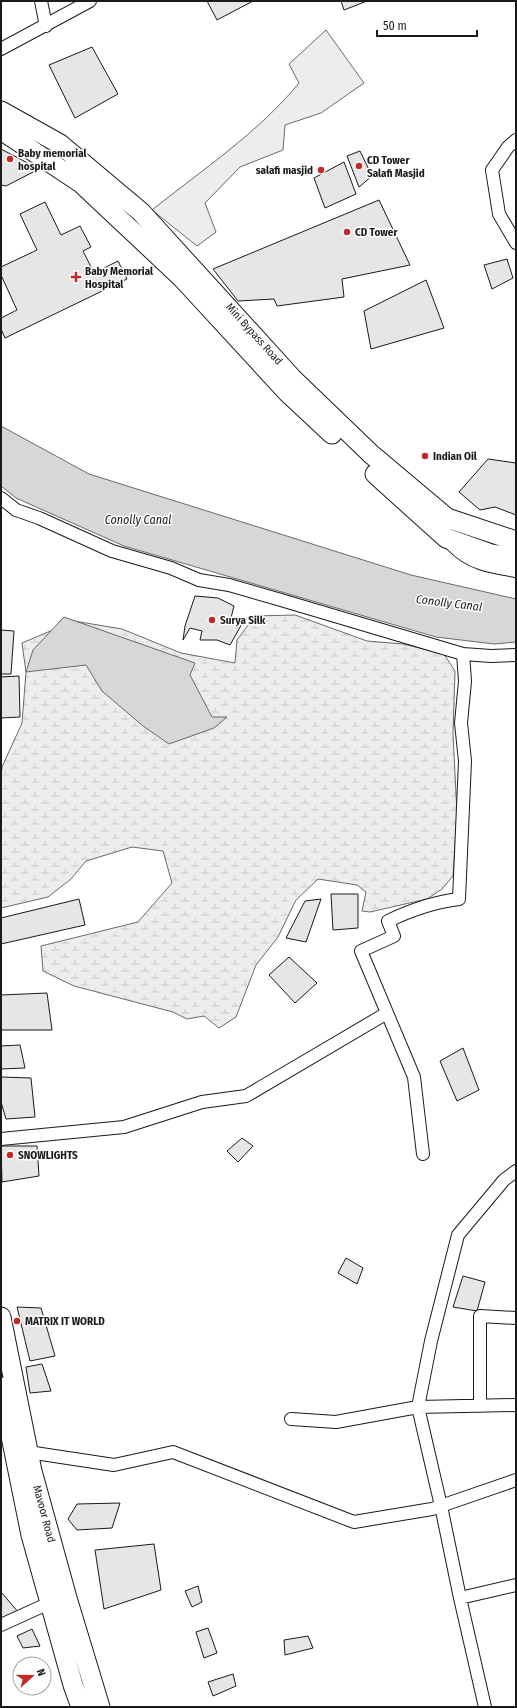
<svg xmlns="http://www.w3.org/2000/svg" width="517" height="1708" font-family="'Fira Sans Condensed',sans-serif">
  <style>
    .wetland { fill: url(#wetland-marsh); stroke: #6a6a6a }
    .pitch { fill: #ededed; stroke: #6a6a6a }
    .water { fill: #d7d7d7; stroke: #6a6a6a }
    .building { fill: #e6e6e6; stroke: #1a1a1a }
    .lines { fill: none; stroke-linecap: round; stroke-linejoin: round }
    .street-casing { stroke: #1a1a1a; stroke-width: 14 }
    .primary-casing { stroke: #1a1a1a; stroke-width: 21 }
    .street { stroke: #fff; stroke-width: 12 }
    .primary { stroke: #fff; stroke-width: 19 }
    .poi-dot { fill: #c62828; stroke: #fff; stroke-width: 1.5 }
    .labels { text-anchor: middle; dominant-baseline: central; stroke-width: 3; stroke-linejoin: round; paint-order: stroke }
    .poi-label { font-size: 11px; font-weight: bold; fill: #1a1a1a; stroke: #fff; text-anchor: start }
    .street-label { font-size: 11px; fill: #1a1a1a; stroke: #fff }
    .water-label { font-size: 12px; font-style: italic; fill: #1a1a1a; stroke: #fff }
  </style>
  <defs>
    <pattern id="wetland-marsh" width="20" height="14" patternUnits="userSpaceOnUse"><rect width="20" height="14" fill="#ededed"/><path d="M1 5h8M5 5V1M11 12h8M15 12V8" fill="none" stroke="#cbcbcb"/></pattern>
  </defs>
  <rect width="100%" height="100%" fill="#fff"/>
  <path class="wetland" d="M295 615 367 641 403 644 444 654 455 671 453 734 457 814 453 876 442 889 427 899 370 912 362 911 366 892 357 885 318 879 296 900 278 937 256 965 236 1017 219 1028 204 1016 187 1019 173 1012 74 986 43 971 41 946 138 922 172 883 163 851 132 847 86 861 71 879 48 897 1 908V778L2 767 22 723 26 672 22 643 74 621 122 629 181 653 235 663 237 640 255 616Z"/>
  <path class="pitch" d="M326 30 364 83 321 113 285 125 283 150 240 167 205 203 216 232 197 246 152 210C202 170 258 133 299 83L289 64Z"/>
  <path class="water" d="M1 426 89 474 411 575 516 599V642L494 644 436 637 124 546 16 498 1 486Z
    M64 617 195 663 190 675 212 717H227L214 728 169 744 143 726 102 691 86 665 26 672 33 650Z"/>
  <path class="building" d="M207 1H253L217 20Z
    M341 1H367L344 10Z
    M92 47 118 94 75 118 49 65Z
    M1 149 39 169 6 186 1 185Z
    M360 151 372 176 359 187 347 156Z
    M344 162 356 194 325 208 314 178Z
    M379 200 410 265 342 279 344 297 277 306 274 299 238 301 213 269Z
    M45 202 61 235 80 226 91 247 83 251 94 273 118 261 127 279 5 338 1 329V318L17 310 1 275V267L37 250 20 214Z
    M507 259 513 278 492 289 484 265Z
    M426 280 444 328 371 349 364 311Z
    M488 459 516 463V515L495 507 480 510 459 492Z
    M195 596 218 598 234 606 231 618 243 622 230 645 217 640H200L202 631 190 628 183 640 185 626Z
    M1 630 14 631 11 674H1Z
    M19 676 20 717 1 718V677Z
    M331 894H358V928L333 930Z
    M79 899 85 925 1 944V918Z
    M321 899 306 942 286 938 305 901Z
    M289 957 317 983 295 1003 269 975Z
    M47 993 52 1030H1V995Z
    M20 1045 25 1068 1 1069V1046Z
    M463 1048 479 1090 457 1101 440 1061Z
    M1 1077 31 1078 35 1117 6 1119 1 1102Z
    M242 1138 253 1146 238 1162 227 1151Z
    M1 1146H37L39 1176 2 1182Z
    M346 1258 363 1268 357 1284 338 1273Z
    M463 1276 485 1282 477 1311 453 1307Z
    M17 1307 41 1308 55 1356 30 1361Z
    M42 1364 51 1391 30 1393 26 1367Z
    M120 1503 112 1528 77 1530 68 1519 77 1504Z
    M154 1544 161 1590 104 1609 95 1550Z
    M198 1586 202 1602 192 1607 185 1591Z
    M1 1592 19 1613 1 1621Z
    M208 1628 217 1653 204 1658 196 1632Z
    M32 1629 40 1646 23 1648 17 1636Z
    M308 1636 313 1648 285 1655 284 1640Z
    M233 1674 236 1686 213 1696 208 1682Z"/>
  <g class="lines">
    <defs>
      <path id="street" d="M41 1 46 26
        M1 49 90 1
        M516 140 508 147 492 170 499 214 516 243
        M1 498 16 510 39 518 112 551 171 568 199 580 229 585 281 600 463 654 465 681 461 723 465 761 459 899C434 902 411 910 388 921L394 936 361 951 414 1077 423 1154
        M452 545C470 564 491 567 516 571
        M463 654 491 656 516 655
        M1 1139 124 1127 202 1102 246 1096 387 1013
        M516 1405 418 1407 441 1506 460 1598 516 1585
        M480 1406V1316L516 1318
        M291 1419 336 1422 418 1407 431 1341 458 1235 504 1180 516 1171
        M28 1452 114 1465 173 1452 354 1522 432 1509 516 1480
        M460 1598 485 1707
        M1 1625 56 1600"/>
      <path id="primary" d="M1 111 60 144 141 212 292 378 371 454 447 518 516 541
        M1 130 81 183 182 278 287 392 332 434
        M375 474 446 538 491 554 516 558
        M1 1317 32 1471 67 1598 100 1707
        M1 1387 31 1535 73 1685 81 1707"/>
    </defs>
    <use href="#street" class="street-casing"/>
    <use href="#primary" class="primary-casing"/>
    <use href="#street" class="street"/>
    <use href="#primary" class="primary"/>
  </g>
  <g class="poi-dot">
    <circle cx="10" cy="159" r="4"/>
    <circle cx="359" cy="166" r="4"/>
    <circle cx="321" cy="170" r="4"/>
    <circle cx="347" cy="232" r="4"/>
    <path d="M74 271h4v4h4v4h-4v4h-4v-4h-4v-4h4z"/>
    <circle cx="425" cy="456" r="4"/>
    <circle cx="212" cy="620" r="4"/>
    <circle cx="10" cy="1155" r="4"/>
    <circle cx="17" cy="1321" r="4"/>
  </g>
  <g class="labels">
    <g class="poi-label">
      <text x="18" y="153">Baby memorial<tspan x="18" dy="13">hospital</tspan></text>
      <text x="367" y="160">CD Tower<tspan x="367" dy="13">Salafi Masjid</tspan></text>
      <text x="313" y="170" text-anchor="end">salafi masjid</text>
      <text x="355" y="232">CD Tower</text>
      <text x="85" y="271">Baby Memorial<tspan x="85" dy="13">Hospital</tspan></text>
      <text x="433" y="456">Indian Oil</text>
      <text x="220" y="620">Surya Silk</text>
      <text x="18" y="1155">SNOWLIGHTS</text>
      <text x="25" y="1321">MATRIX IT WORLD</text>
    </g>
    <g class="street-label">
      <text transform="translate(254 334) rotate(48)">Mini Bypass Road</text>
      <text transform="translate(44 1514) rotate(75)">Mavoor Road</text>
    </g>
    <g class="water-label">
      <text x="138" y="520">Conolly Canal</text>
      <text transform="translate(449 603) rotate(7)">Conolly Canal</text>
    </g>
  </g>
  <rect width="517" height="1708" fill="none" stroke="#1a1a1a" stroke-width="4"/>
  <g transform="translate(32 1676) rotate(69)"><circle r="19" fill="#ffffff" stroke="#a3a3a3"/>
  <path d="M0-3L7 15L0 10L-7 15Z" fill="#c62828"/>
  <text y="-6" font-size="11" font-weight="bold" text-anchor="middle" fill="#1a1a1a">N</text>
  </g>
  <path d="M377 30v6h100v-6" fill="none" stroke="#1a1a1a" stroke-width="2"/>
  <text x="383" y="30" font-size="12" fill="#1a1a1a" stroke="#ffffff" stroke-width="3" paint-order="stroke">50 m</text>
</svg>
